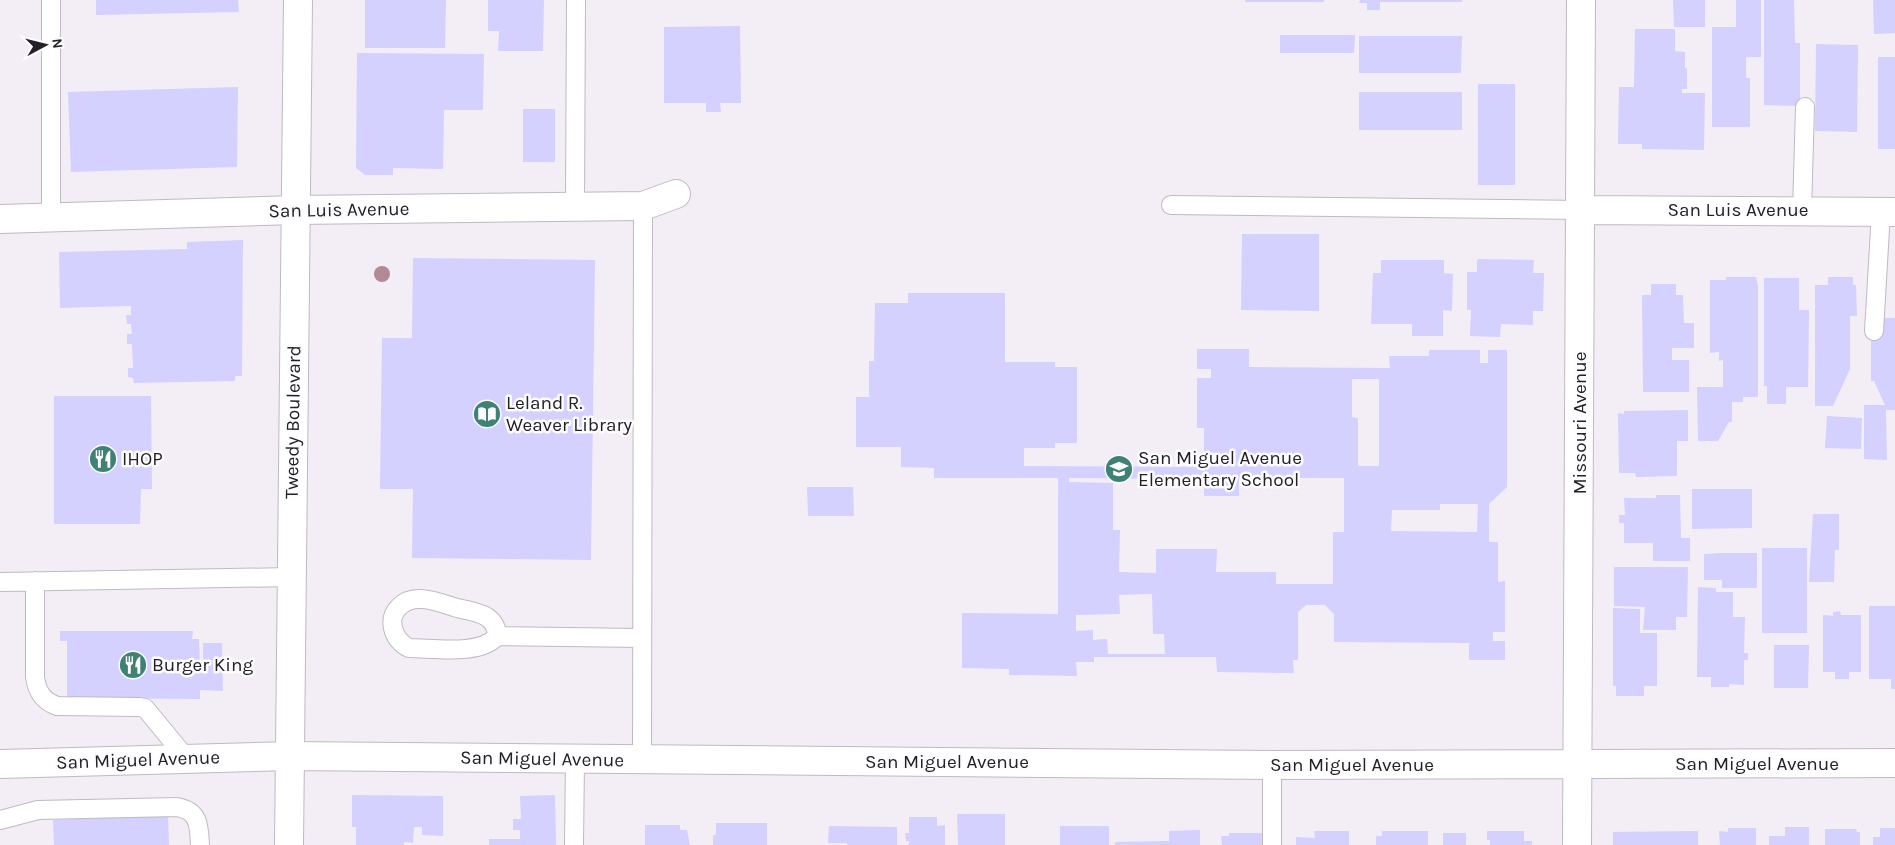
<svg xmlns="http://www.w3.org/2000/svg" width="1895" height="845" font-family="Karla,sans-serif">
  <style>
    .building { fill: #d4d0ff; fill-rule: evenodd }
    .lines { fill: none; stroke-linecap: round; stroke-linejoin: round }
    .service-casing { stroke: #bfb9c2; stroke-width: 20 }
    .minor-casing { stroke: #bfb9c2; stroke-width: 30 }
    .secondary-casing { stroke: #bfb9c2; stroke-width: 30 }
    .service { stroke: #fff; stroke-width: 18 }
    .minor { stroke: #fff; stroke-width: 28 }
    .secondary { stroke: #fff; stroke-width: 28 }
    .tree { fill: #b28a95 }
    .labels { text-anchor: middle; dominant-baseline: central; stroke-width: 5; stroke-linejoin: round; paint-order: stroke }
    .street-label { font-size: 19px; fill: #242125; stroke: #fdfcfe }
    .poi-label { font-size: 19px; fill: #242125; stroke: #fdfcfe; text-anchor: start }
  </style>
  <rect width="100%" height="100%" fill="#f3edf6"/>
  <path class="building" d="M96 0H238L239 12 96 15Z
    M365 0H446L445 48H365Z
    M488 0H544L543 51H498L499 31H488Z
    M1245 0H1324V2H1245Z
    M1360 0H1462V2H1380V10H1367V3H1359Z
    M1673 0H1705V27H1674Z
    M1736 0H1761V57H1746V78H1750V127H1712V27H1736Z
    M1764 0H1794L1795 43H1800V106L1764 105Z
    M1873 0H1895V33L1874 34Z
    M740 26 741 103H720L721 112H706V103H664V27Z
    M1635 29H1675V51L1685 52V68H1687V89H1682V93H1705L1704 150 1642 149V144H1618L1619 87H1634Z
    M1280 35H1355L1354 53H1280Z
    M1359 36H1462L1461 73H1359Z
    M1816 44 1858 45 1857 132 1815 131Z
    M357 53 484 54 483 110H444L443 169 393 168V175H365L356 168Z
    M1878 57H1895V149H1878Z
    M1478 84H1515V185H1478Z
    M238 87 237 167 71 172 68 92Z
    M1359 92H1462V130H1359Z
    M523 109H555V162H523Z
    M1242 234H1319V311L1241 310Z
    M243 240 242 376H235V381L134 383 133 378 128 377V368H133L132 344H127V334H132L131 324H127L126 315H131V306L60 308 59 252 187 249V242Z
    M413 258 595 260 591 560 412 558 413 489H380L382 338H412Z
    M1477 259 1534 260 1533 273H1544L1543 311H1533V325L1501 324 1500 337 1470 336 1471 310H1467V272H1477Z
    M1381 260H1444V273L1453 274 1452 311 1443 310V336H1412V324H1371L1373 273H1381Z
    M1726 277H1756L1758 286V397H1743V402H1732V422H1729L1718 441H1698L1697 387H1723V360L1719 361V352L1710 353V280H1726Z
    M1828 277H1853V285H1856L1857 316H1850V369L1833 406H1815V285H1828Z
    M1764 278H1799V310H1809L1808 387H1786V404H1767V386H1764Z
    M1651 284H1676V295H1683L1684 323H1694V348H1672V360H1689V392H1643L1642 295H1651Z
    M908 293H1005V362H1055V367H1077V443H1055V448H1024V466L1204 467V428H1197V378H1211V369H1197V349H1249V367L1390 368 1389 356H1429V350H1480V363H1488V350H1507V487L1489 504V542H1498V582L1505 581V632H1493V641H1505V660H1469V643L1334 642V614L1325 605H1306L1298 612V660H1293L1294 673 1217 672 1216 657H1094V662H1076L1077 676 1009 675V669L962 668V613L1058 614V478H934V468L901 467V447H856V397H869V361H874L875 303H908ZM1352 379H1379V466H1358V418L1352 417ZM1069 478 1204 479V496H1239V478H1344V532H1333V584H1276V572H1216L1217 549H1156V573L1119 572 1120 530H1113V483L1069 482ZM1440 504H1478L1477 532 1391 531 1392 510H1440ZM1152 594 1153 634H1164L1165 654H1108L1107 639 1093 640V630L1076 631V615L1120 614 1119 595Z
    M1883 318H1895V410H1886L1887 460 1864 459V405H1885L1874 381H1871V336H1882Z
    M54 396H151L152 489H141L140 524H54Z
    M1688 410V441H1677V476L1636 477 1635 473H1619L1618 413 1624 414V411Z
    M1827 416 1862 418 1861 449 1825 448Z
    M807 487H853L854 516H808Z
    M1692 489H1752V528L1692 529Z
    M1656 495H1680L1681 538H1690V561H1653V543H1624V523H1619V515H1625L1624 498H1656Z
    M1813 514H1839V550H1835L1834 582H1809Z
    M1762 548H1807V633H1762Z
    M1723 553H1757V588H1722V580H1704V554Z
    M1614 567H1688L1687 617H1676V630H1643L1645 607 1614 606Z
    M1698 587 1716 588V592H1733V617H1745L1744 653H1748V660H1744V685L1729 684V687H1711V677H1697Z
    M1869 606H1895V689H1891V679H1869Z
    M1613 608 1640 609V633H1657V686H1644V696H1616V686H1613Z
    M1840 611 1841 615H1861V672H1849V679H1835V672H1823V615L1833 616V612Z
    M60 631H193L192 639H199L200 670H203V643H222L223 691 200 690V699L67 698V641H60Z
    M1774 645H1809L1808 688H1774Z
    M352 795 443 796V836L422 835V827H414L413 843 404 842V845H356V827H352Z
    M555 795 556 845H489V839H520V830H513V819H521L520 796Z
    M122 813V817L168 816 169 845H54L53 820 102 818V814Z
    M957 814H1005V845H958Z
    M909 817H937V826L945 825V845H909V841H906L905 833H909Z
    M716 823H767V845H713V835H716Z
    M645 825H680V830H687L690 845H645Z
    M829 826 897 827V845H847V843H828Z
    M1060 826H1109V845H1060Z
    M1785 827H1809V845H1769V836H1785Z
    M1728 828H1756V845H1720L1719 831 1728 832Z
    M1880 828H1895V845H1873V837H1880Z
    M1825 829H1856L1857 832H1860V845H1825Z
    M1200 830V845H1115V842L1169 841V831Z
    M1314 831H1349V845H1296V837L1315 838Z
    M1382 831H1428V845H1376V836H1382Z
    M1487 831H1524V841H1532V845H1490V840H1487Z
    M1698 831V845H1613V832Z
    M1229 833H1266V845H1222L1221 836H1229Z
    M1443 833H1466V845H1443Z"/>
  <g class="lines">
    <defs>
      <path id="service" d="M1171 205 1581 210
        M575 206 576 0
        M1802 211 1805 107
        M51 218V0
        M1874 331 1881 212
        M35 581V677C37 692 43 701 57 706L139 707 145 708 187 759
        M0 582 292 577
        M497 636C497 628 494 622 487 617 479 612 467 610 457 608 440 603 414 591 399 607 393 613 391 619 393 628 395 637 401 644 409 648 433 648 481 656 497 636L642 638
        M642 760 643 206
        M1272 765V845
        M0 820 38 810 177 807C199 811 199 825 200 845
        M574 845 575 760"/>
      <path id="minor" d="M1581 210 1895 212
        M0 219 295 210 643 206 676 194
        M0 764 290 756 1272 765 1895 763
        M1577 845 1581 0"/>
      <path id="secondary" d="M289 845 298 0"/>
    </defs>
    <use href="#service" class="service-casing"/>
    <use href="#minor" class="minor-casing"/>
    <use href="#secondary" class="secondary-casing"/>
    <use href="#service" class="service"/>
    <use href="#minor" class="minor"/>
    <use href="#secondary" class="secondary"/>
  </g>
  <circle class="tree" cx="382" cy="274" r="8"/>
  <defs>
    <symbol id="library-disc" viewBox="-11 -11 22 22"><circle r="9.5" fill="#3f8275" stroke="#fdfcfe"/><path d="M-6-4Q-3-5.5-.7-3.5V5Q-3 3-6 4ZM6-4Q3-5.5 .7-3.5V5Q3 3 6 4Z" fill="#fff"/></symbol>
    <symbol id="restaurant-disc" viewBox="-11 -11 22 22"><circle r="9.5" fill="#3f8275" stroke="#fdfcfe"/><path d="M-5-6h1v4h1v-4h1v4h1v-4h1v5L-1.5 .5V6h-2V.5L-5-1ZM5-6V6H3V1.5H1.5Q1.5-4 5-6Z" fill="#fff"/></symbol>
    <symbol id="school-disc" viewBox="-11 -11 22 22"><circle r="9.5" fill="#3f8275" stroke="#fdfcfe"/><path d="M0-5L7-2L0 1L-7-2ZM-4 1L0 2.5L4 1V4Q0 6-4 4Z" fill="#fff"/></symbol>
  </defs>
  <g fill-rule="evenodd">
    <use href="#library-disc" x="471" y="398" width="32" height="32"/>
    <use href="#restaurant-disc" x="87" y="443" width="32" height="32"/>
    <use href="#school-disc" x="1103" y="453" width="32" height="32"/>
    <use href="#restaurant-disc" x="117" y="649" width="32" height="32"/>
  </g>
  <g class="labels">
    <g class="street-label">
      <text transform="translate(339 210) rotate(-1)">San Luis Avenue</text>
      <text x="1738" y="210">San Luis Avenue</text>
      <text transform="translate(293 422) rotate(-89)">Tweedy Boulevard</text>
      <text transform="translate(1580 423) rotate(-90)">Missouri Avenue</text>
      <text transform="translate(542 759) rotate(1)">San Miguel Avenue</text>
      <text transform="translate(138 760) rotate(-2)">San Miguel Avenue</text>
      <text x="947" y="762">San Miguel Avenue</text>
      <text x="1757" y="764">San Miguel Avenue</text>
      <text x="1352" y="765">San Miguel Avenue</text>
    </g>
    <g class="poi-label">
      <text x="506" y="403">Leland R.<tspan x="506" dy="22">Weaver Library</tspan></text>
      <text x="1138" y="458">San Miguel Avenue<tspan x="1138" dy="22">Elementary School</tspan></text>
      <text x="122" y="459">IHOP</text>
      <text x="152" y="665">Burger King</text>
    </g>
  </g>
  <g transform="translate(45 45) rotate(83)" stroke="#fdfcfe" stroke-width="4" paint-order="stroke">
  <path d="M0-4L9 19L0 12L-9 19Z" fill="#242125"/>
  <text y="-8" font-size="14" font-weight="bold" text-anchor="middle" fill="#242125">N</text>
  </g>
</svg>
